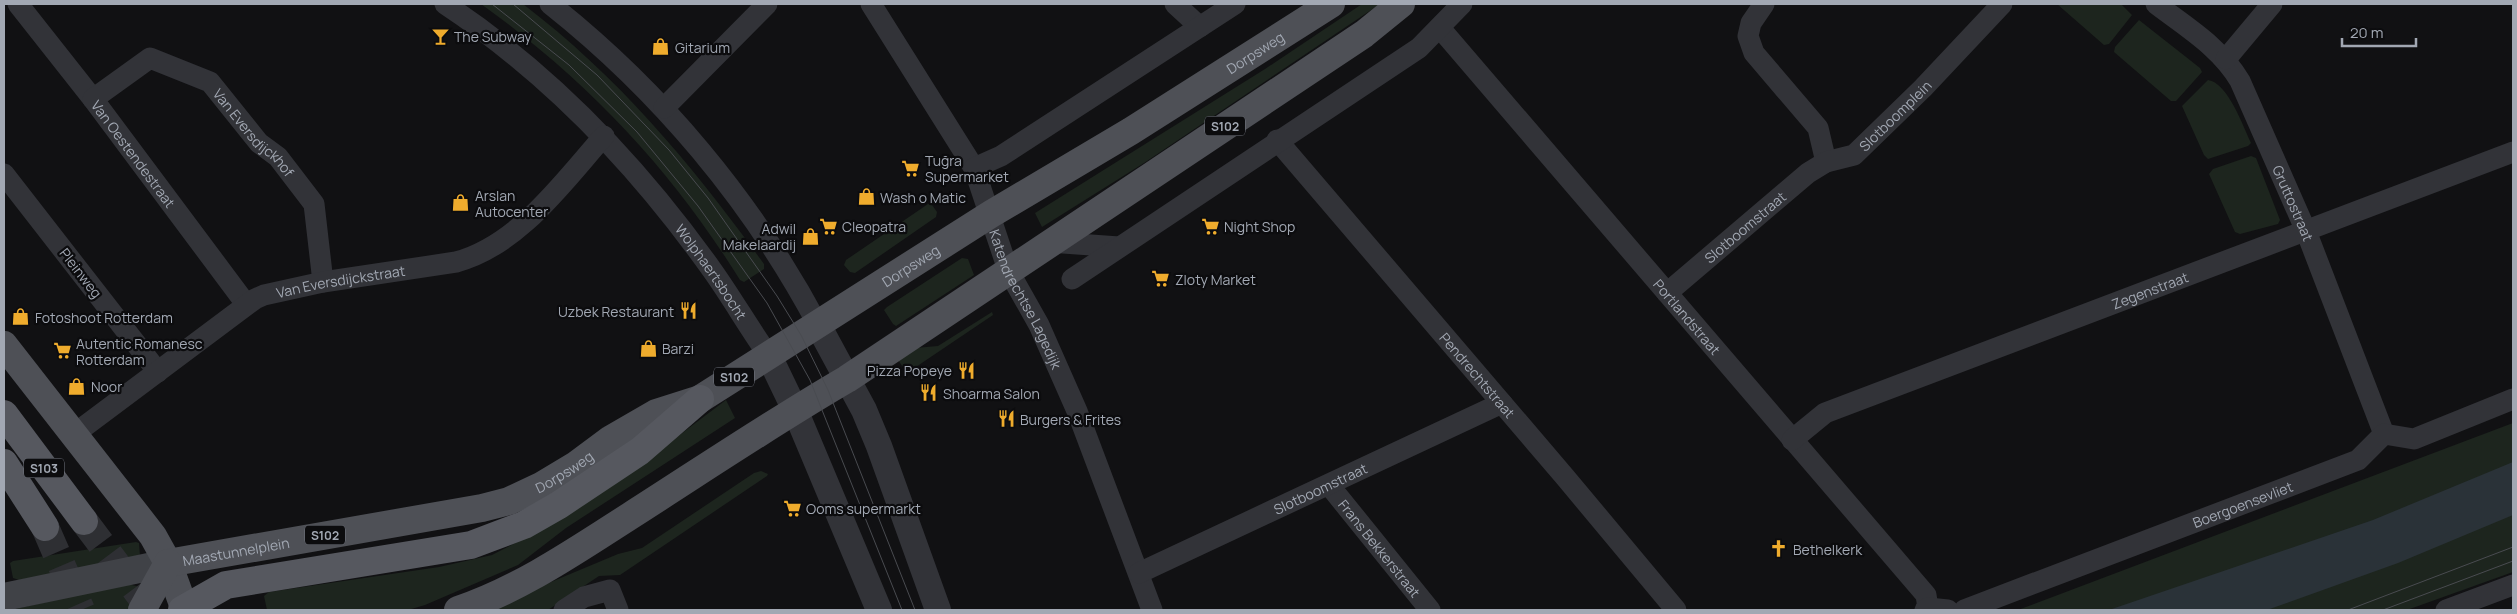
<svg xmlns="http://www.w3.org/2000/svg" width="2517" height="614" font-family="Manrope,sans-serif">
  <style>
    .green { fill: #1d251e }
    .water { fill: #2a3238 }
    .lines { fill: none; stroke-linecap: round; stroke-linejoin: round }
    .trunk-tunnel { stroke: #2e2f33; stroke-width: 28; stroke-dasharray: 28 14; stroke-linecap: butt }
    .minor { stroke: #323338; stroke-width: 21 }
    .tertiary { stroke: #323338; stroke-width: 26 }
    .secondary { stroke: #404247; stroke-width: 28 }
    .primary { stroke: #4e5056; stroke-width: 28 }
    .trunk { stroke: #56585f; stroke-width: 28 }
    .tram { stroke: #494b50; stroke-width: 1 }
    .labels { text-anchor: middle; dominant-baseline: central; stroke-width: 4.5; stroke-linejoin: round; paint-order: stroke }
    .shield { fill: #0c0c0e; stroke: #757982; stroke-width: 1 }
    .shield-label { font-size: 12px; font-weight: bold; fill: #a2a8b3 }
    .poi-label { font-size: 14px; fill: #a2a8b3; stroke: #0c0c0e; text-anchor: start }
    .street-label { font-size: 14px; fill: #a2a8b3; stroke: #0c0c0e }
  </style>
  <rect width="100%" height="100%" fill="#111113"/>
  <path class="green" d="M481 4H523C620 78 693 166 764 264V269L744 282 740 280C671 169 587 80 481 4Z
    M1362 4H1380L1144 163 1042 227 1035 213 1265 69Z
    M2057 4H2121L2132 15 2109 44 2104 45Z
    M2139 20 2200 68 2202 72 2176 101H2171L2114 52 2115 47Z
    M2208 80C2228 83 2243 126 2251 143L2248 146 2208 159 2204 155 2182 106Z
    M2251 156 2256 158 2280 220 2278 224 2240 234 2235 232 2209 174 2213 169Z
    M928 204 932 205 937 212 936 217 855 273 850 272 844 265 846 260Z
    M962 258 968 259 974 275 896 326 893 324 884 310 887 307Z
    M992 312 993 315 907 373 898 360 915 348 938 346Z
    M726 400 735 418 566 528 518 565 425 605 408 610H267L264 596 269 592 439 567 492 555 552 524 637 467Z
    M2513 423V572L2407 610H2018Z
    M761 471 768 474 767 476 620 575 599 576 548 610H484L618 554 642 548 754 473Z
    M136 542 139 543 140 556 19 580 13 578 10 563 13 561Z
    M127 584 141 587 130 610H10Z"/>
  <path class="water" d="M2513 462V515L2398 563 2267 610H2109L2373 520Z"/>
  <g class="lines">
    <path class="trunk-tunnel" d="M84 521 151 610
      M45 527 81 610"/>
    <g class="minor">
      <path id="s1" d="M18 4 93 99 246 304"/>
      <path id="s2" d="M445 4C552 75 638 166 712 270 732 298 749 328 769 356"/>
      <path d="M550 4C660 91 752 201 818 325"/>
      <path id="s3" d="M871 4 974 168 1008 270 1039 325 1077 411 1152 610"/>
      <path d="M1175 4 1200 27"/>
      <path d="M1764 4 1751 23 1748 36 1754 53 1818 128 1826 162"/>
      <path id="s4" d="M2156 4C2186 27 2220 47 2240 81L2306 231 2384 434"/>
      <path id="s5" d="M1440 28 1926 595 1928 608"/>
      <path d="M2226 59 2272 4"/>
      <path id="s6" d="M93 99 150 58 210 82 259 143 278 157 314 204 323 282"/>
      <path d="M664 108 767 4"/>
      <path id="s7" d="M1277 140 1565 477 1676 610"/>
      <path d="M974 168 1001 156 1235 4"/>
      <path d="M4 174 158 372"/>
      <path d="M1049 242 1119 247"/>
      <path d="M1072 279 1419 48 1462 4"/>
      <path id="s8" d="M1667 293 1808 173 1826 162 1854 155 1923 88 2002 4"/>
      <path id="s9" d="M73 435 255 299 264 295 323 282 456 262C519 245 563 182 604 136"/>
      <path id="s10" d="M1792 440 1825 413 2513 152"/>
      <path id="s11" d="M1329 485 1430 610"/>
      <path id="s12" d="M1139 573 1502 403"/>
      <path d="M564 610 584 597 610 590 618 610"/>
      <path d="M1925 610 1928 608 1948 610"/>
      <path id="s13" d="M1964 610 2358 460 2384 434 2414 439 2513 399"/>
      <path d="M2446 610 2513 585"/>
    </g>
    <path class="tertiary" d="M818 325 864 410 879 446 938 610
      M769 356 795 410 879 610"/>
    <path class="secondary" d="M4 597 168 563"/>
    <g class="primary">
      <path d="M4 345 153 536 168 563 185 610"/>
      <path id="s14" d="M168 563 482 508 509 501 541 486 576 465 611 439 656 413 700 399 991 214 1131 131 1331 4"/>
      <path d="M142 610 168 563"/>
      <path d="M458 610C520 589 574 552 630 516 702 470 773 422 847 379L1364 34 1401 4"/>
    </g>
    <path class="trunk" d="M4 414 84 521
      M4 463 45 527
      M182 610 226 585 471 545 524 525 559 505 640 451 700 399"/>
    <path class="tram" d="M492 4 569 65 637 132 698 206 767 303 810 380 902 610
      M513 4 597 75 669 150 708 198 777 296 801 335 828 390 915 610
      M2348 610 2513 547
      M2383 610 2513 561"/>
  </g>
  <defs>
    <symbol id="bar-bare" viewBox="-9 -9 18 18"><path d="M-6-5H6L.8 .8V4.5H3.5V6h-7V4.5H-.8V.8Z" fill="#efac2d" stroke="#0c0c0e" stroke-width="2.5" paint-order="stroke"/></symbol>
    <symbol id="shop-bare" viewBox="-9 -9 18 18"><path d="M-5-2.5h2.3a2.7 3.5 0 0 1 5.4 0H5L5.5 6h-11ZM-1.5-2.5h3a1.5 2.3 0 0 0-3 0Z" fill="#efac2d" stroke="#0c0c0e" stroke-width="2.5" paint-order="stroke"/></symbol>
    <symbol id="supermarket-bare" viewBox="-9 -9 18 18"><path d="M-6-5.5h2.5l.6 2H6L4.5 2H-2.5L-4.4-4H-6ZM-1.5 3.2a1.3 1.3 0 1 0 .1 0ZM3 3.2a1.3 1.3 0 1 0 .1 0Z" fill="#efac2d" stroke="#0c0c0e" stroke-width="2.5" paint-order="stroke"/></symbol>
    <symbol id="restaurant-bare" viewBox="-9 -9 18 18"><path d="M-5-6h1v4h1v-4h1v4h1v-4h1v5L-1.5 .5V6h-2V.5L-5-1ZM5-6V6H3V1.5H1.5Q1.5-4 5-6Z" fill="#efac2d" stroke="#0c0c0e" stroke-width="2.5" paint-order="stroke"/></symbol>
    <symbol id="church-bare" viewBox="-9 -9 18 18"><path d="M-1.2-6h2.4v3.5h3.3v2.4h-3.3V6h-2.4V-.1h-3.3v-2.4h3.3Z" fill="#efac2d" stroke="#0c0c0e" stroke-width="2.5" paint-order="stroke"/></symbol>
  </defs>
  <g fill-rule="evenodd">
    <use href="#bar-bare" x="428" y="24" width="25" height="25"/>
    <use href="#shop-bare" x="648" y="34" width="25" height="25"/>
    <use href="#supermarket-bare" x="898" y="156" width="25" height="25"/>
    <use href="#shop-bare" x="854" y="184" width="25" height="25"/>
    <use href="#shop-bare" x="448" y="190" width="25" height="25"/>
    <use href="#supermarket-bare" x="816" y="214" width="25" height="25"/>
    <use href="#supermarket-bare" x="1198" y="214" width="25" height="25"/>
    <use href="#shop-bare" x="798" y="224" width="25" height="25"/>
    <use href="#supermarket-bare" x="1148" y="266" width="25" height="25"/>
    <use href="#restaurant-bare" x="676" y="298" width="25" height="25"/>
    <use href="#shop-bare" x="8" y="304" width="25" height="25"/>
    <use href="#shop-bare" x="636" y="336" width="25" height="25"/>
    <use href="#supermarket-bare" x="50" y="338" width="25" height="25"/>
    <use href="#restaurant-bare" x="954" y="358" width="25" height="25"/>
    <use href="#shop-bare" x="64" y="374" width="25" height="25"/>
    <use href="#restaurant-bare" x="916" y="380" width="25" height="25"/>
    <use href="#restaurant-bare" x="994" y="406" width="25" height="25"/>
    <use href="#supermarket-bare" x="780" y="496" width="25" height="25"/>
    <use href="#church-bare" x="1766" y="536" width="25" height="25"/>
  </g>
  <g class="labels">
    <g class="shield">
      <rect x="1205" y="116.5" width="40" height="19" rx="4"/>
      <rect x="714" y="367.5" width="40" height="19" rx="4"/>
      <rect x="24" y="458.5" width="40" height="19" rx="4"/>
      <rect x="305" y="525.5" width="40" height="19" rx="4"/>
    </g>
    <g class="shield-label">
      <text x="1225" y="126">S102</text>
      <text x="734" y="377">S102</text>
      <text x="44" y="468">S103</text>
      <text x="325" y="535">S102</text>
    </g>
    <g class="poi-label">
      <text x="454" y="36">The Subway</text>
      <text x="675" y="47">Gitarium</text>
      <text x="925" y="160">Tuğra<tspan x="925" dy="16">Supermarket</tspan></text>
      <text x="475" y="195">Arslan<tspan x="475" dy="16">Autocenter</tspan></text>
      <text x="880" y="197">Wash o Matic</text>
      <text x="842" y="226">Cleopatra</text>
      <text x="1224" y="226">Night Shop</text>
      <text x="796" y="228" text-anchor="end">Adwil<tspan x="796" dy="16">Makelaardij</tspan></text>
      <text x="1175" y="279">Zloty Market</text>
      <text x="674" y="311" text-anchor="end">Uzbek Restaurant</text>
      <text x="35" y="317">Fotoshoot Rotterdam</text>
      <text x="76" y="343">Autentic Romanesc<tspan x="76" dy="16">Rotterdam</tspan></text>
      <text x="662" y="348">Barzi</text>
      <text x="952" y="370" text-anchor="end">Pizza Popeye</text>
      <text x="91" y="386">Noor</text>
      <text x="943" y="393">Shoarma Salon</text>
      <text x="1020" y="419">Burgers &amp; Frites</text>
      <text x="806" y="508">Ooms supermarkt</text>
      <text x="1793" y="549">Bethelkerk</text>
    </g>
    <g class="street-label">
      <text stroke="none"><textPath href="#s14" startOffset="1219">Dorpsweg</textPath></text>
      <text stroke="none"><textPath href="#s8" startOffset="292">Slotboomplein</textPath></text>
      <text stroke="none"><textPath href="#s6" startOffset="202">Van Eversdijckhof</textPath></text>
      <text stroke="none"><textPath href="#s1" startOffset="189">Van Oestendestraat</textPath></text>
      <text stroke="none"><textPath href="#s4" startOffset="248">Gruttostraat</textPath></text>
      <text stroke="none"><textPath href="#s8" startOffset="102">Slotboomstraat</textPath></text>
      <text stroke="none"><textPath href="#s14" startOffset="814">Dorpsweg</textPath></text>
      <text stroke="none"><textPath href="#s2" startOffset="380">Wolphaertsbocht</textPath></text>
      <text transform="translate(81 273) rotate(52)">Pleinweg</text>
      <text stroke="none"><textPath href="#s9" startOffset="315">Van Eversdijckstraat</textPath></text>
      <text stroke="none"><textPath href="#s10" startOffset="390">Zegenstraat</textPath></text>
      <text stroke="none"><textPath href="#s3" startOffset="335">Katendrechtse Lagedijk</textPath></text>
      <text stroke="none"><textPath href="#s5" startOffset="380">Portlandstraat</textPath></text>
      <text stroke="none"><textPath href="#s7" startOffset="309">Pendrechtstraat</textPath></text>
      <text stroke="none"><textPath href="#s14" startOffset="409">Dorpsweg</textPath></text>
      <text stroke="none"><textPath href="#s12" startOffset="200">Slotboomstraat</textPath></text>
      <text stroke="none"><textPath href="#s13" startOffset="298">Boergoensevliet</textPath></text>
      <text stroke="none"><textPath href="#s11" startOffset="81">Frans Bekkerstraat</textPath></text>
      <text stroke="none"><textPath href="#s14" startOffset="69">Maastunnelplein</textPath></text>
    </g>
  </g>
  <rect width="2517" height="614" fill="none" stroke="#a2a8b3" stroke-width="10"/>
  <path d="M2342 38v8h74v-8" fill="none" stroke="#a2a8b3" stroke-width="2.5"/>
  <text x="2350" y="38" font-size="15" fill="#a2a8b3" stroke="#0c0c0e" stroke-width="4" paint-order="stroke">20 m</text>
</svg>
